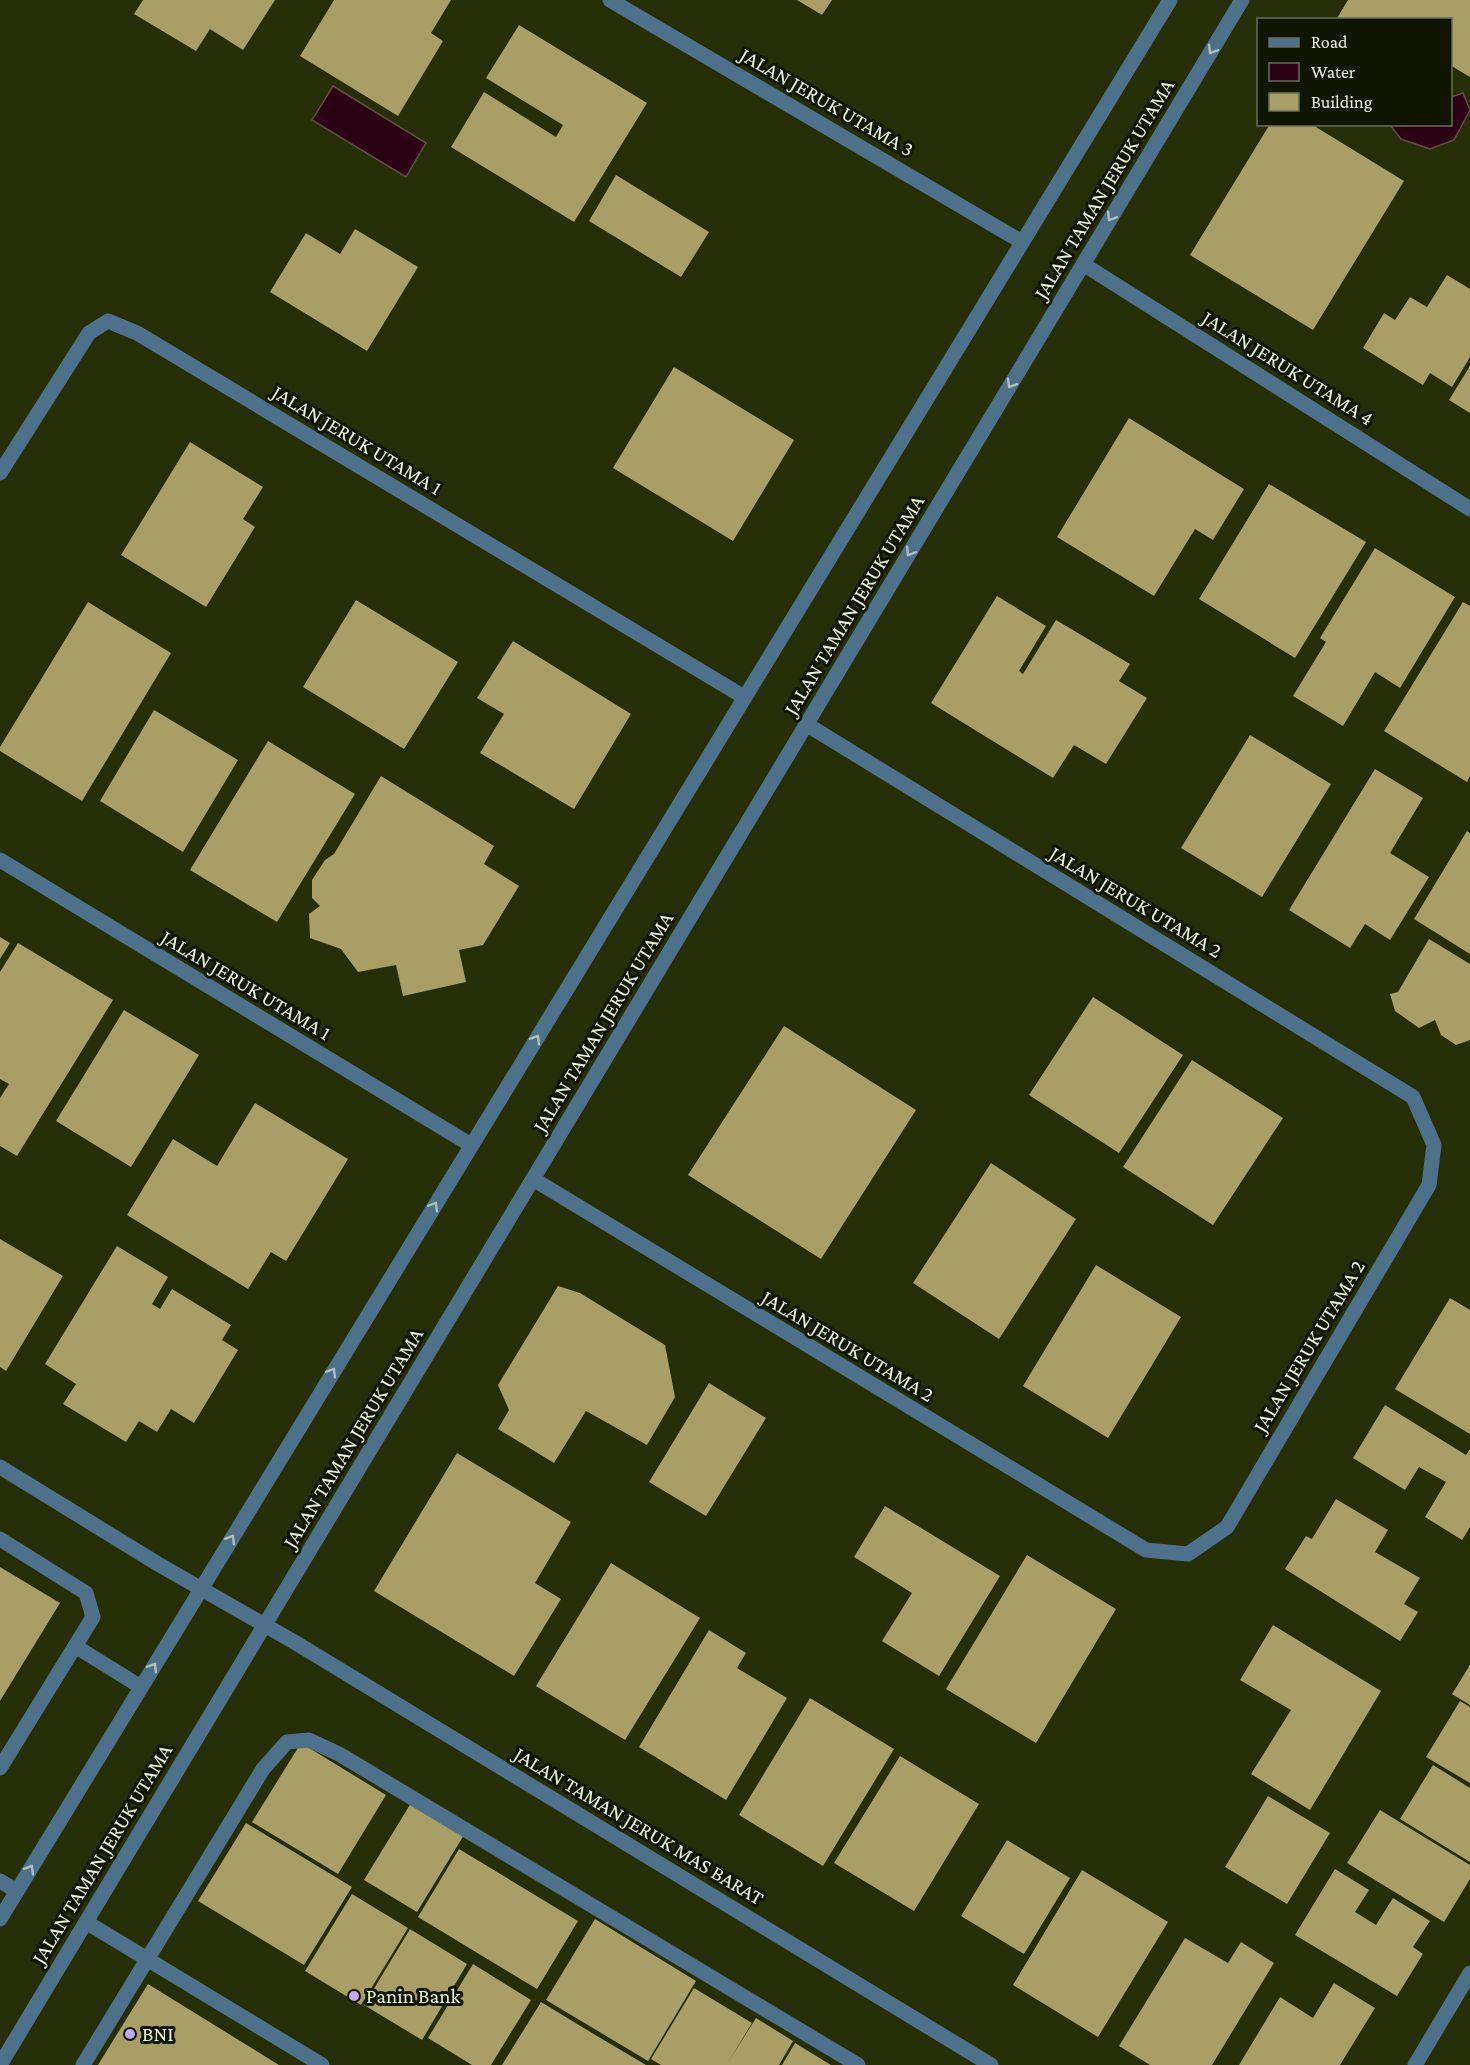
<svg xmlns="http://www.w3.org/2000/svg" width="1470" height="2065" font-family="'Crimson Pro',serif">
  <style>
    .water { fill: #2b0012; stroke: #65494d; stroke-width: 1.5 }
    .building { fill: #a89f66 }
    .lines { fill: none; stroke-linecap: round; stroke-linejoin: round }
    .service { stroke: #4e718b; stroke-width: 15 }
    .minor { stroke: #4e718b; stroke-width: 15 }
    .oneway { stroke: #acbfb9 }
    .poi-dot { fill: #c2a8f2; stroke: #101502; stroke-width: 2 }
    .labels { text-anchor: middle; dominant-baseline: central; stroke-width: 6; stroke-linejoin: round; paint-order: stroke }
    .street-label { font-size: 21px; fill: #ebf3d7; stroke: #101502 }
    .poi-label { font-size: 21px; fill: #ebf3d7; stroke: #101502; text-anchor: start }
  </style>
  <rect width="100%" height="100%" fill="#262e06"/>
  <path class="water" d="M333 86 426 143 406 177 312 120Z
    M1463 93 1470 110 1454 140 1430 149 1401 139 1390 125 1450 124 1451 97Z"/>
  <path class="building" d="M143 0H275L243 50 210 29 196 51 134 14Z
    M334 0H451L431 33 443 41 398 116 300 56Z
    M797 0H832L822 15Z
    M1348 0H1470V77L1450 65V20H1336Z
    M519 25 647 103 574 222 451 147 484 92 556 137 563 125 486 78Z
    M1270 124H1311L1404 181 1313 330 1190 255Z
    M616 175 709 232 681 277 589 221Z
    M355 229 418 267 367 351 270 292 306 233 340 254Z
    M1447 275 1470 289V357L1452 387 1430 373 1423 385 1363 348 1384 313 1395 320 1410 297 1427 307Z
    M1470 366V413L1449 400Z
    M674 367 794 440 733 541 613 468Z
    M1129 418 1244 489 1213 540 1195 529 1154 596 1057 537Z
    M190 442 263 487 243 519 255 527 206 607 121 555Z
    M1269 484 1366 542 1295 658 1199 599Z
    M1375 548 1455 597 1400 688 1375 672 1343 726 1293 696 1326 642 1320 638Z
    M997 596 1046 626 1019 671 1023 674 1056 620 1130 664 1119 681 1147 698 1106 764 1074 745 1053 778 931 703Z
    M356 600 458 662 404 749 303 687Z
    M88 602 171 653 82 801 0 751V747Z
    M1463 602 1470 606V776L1467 782 1384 731Z
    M513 641 631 714 574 809 480 753 504 714 477 698Z
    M154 710 238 760 183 852 100 801Z
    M1250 735 1331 784 1262 897 1181 848Z
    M268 741 355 794 277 922 190 870Z
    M1375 769 1423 798 1390 853 1429 877 1390 940 1365 924 1350 948 1289 910Z
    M381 776 494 846 484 864 519 886 483 945 459 950 466 982 403 996 396 965 358 972 341 949 310 938 309 914 320 906 312 898V880L325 860 334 854Z
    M1467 831 1470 833V954L1414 919Z
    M0 937 10 943 0 959Z
    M1429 939 1470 964V1040L1456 1045 1441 1035 1435 1020 1419 1028 1395 1011 1390 994 1398 992Z
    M18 943 113 1000 17 1156 0 1146V1098L9 1084 0 1079V972Z
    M1093 997 1183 1055 1119 1153 1029 1095Z
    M124 1010 199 1055 131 1167 56 1121Z
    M784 1026 916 1110 821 1259 688 1175Z
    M1192 1060 1283 1118 1213 1225 1123 1167Z
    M255 1103 348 1159 286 1261 271 1252 248 1289 127 1215 173 1139 217 1166Z
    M991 1163 1076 1219 999 1339 913 1283Z
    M0 1239 63 1276 6 1371 0 1367Z
    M117 1246 168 1277 152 1304 160 1309 172 1289 231 1325 222 1340 238 1350 194 1423 171 1409 157 1432 139 1421 126 1442 63 1404 76 1384 45 1364Z
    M1096 1265 1181 1317 1108 1438 1023 1386Z
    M558 1286 580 1293 665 1345 675 1397 647 1445 586 1411 554 1463 498 1429 509 1410 498 1385Z
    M1450 1298 1470 1310V1434L1395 1389Z
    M709 1383 766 1418 706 1516 649 1482Z
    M1385 1405 1466 1455 1470 1449V1527L1462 1540 1425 1517 1446 1482 1419 1467 1405 1490 1353 1458Z
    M457 1453 571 1522 535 1583 561 1599 514 1676 374 1591Z
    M1336 1499 1388 1530 1375 1552 1420 1578 1404 1604 1418 1612 1400 1641 1285 1569 1306 1536 1312 1539Z
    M885 1506 1000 1576 939 1676 882 1641 912 1593 854 1557Z
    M1027 1555 1116 1609 1036 1743 946 1689Z
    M611 1563 700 1618 625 1740 536 1686Z
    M0 1567 60 1603 0 1701Z
    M1273 1625 1381 1691 1310 1810 1251 1774 1291 1710 1240 1680Z
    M709 1630 746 1653 737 1668 787 1698 726 1800 639 1747Z
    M1470 1665V1705L1452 1694Z
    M810 1698 894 1749 823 1866 739 1815Z
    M1460 1701 1470 1707V1783L1426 1757Z
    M301 1743 386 1795 338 1874 252 1822Z
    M900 1756 979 1804 914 1911 834 1863Z
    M1433 1765 1470 1788V1862L1400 1819Z
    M1268 1796 1330 1833 1287 1904 1225 1867Z
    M411 1803 464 1835 417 1912 364 1880Z
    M1380 1810 1470 1865V1879L1444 1922 1347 1863Z
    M246 1823 352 1887 304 1965 198 1901Z
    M1007 1840 1070 1878 1024 1954 961 1916Z
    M459 1849 578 1921 537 1989 418 1917Z
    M1335 1869 1369 1890 1355 1912 1376 1925 1393 1898 1430 1921 1413 1947 1423 1954 1397 1996 1295 1935Z
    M1082 1870 1168 1922 1098 2037 1013 1985Z
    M352 1894 408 1928 361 2005 305 1971Z
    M595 1919 696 1981 648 2061 546 2000Z
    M410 1929 467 1964 422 2040 364 2005Z
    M1185 1938 1228 1963 1241 1942 1274 1963 1212 2065H1150L1119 2046Z
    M473 1964 531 2000 491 2065H472L428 2038Z
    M1334 1983 1375 2008 1340 2065H1239L1280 1997 1313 2018Z
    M148 1984 279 2065H98Z
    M694 1988 752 2023 729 2061 756 2018 793 2041 779 2065H661L651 2059Z
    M541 2002 592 2033 646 2065H502Z
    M795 2043 831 2065H782Z"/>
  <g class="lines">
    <path class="service" d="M0 1539 86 1593 93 1617 0 1768
      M75 1646 141 1687
      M0 1881 17 1891
      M86 1922 322 2065
      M83 2065 263 1769 287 1742 309 1740 339 1754 858 2065"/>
    <path class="minor" d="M610 0 1022 242
      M1083 264 1470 509
      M0 473 89 333 108 321 137 333 744 697
      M0 860 471 1145
      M533 1179 1146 1550 1188 1554 1227 1527 1429 1185 1434 1145 1413 1097 806 724
      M0 1467 158 1564 296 1643 991 2065
      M0 1919 1170 0
      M0 2065 1242 0
      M1415 2065 1470 1973"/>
  </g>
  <defs><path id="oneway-chevron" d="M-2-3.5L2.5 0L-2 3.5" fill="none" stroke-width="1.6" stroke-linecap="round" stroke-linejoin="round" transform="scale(1.5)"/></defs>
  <g class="oneway">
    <use href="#oneway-chevron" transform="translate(1212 50) rotate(121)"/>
    <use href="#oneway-chevron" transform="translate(1111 217) rotate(121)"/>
    <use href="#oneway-chevron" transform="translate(1011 384) rotate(121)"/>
    <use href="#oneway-chevron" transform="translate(910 552) rotate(121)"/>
    <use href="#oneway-chevron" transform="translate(536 1039) rotate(-59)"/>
    <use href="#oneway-chevron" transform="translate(434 1206) rotate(-59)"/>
    <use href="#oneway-chevron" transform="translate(332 1372) rotate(-59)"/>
    <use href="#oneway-chevron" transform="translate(231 1539) rotate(-59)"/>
    <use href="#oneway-chevron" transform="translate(153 1667) rotate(-59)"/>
    <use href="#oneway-chevron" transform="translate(30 1869) rotate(-59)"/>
  </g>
  <g class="poi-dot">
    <circle cx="354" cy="1996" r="6"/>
    <circle cx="130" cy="2034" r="6"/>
  </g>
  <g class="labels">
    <g class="street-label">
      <text transform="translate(827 102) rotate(30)">JALAN JERUK UTAMA 3</text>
      <text transform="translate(1104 189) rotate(-59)">JALAN TAMAN JERUK UTAMA</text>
      <text transform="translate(1288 368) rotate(32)">JALAN JERUK UTAMA 4</text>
      <text transform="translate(357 440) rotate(31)">JALAN JERUK UTAMA 1</text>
      <text transform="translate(854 605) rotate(-59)">JALAN TAMAN JERUK UTAMA</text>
      <text transform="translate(1136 902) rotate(31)">JALAN JERUK UTAMA 2</text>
      <text transform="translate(246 985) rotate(31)">JALAN JERUK UTAMA 1</text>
      <text transform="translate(603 1022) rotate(-59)">JALAN TAMAN JERUK UTAMA</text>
      <text transform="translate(848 1346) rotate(31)">JALAN JERUK UTAMA 2</text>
      <text transform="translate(1309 1346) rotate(-59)">JALAN JERUK UTAMA 2</text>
      <text transform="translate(353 1438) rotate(-59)">JALAN TAMAN JERUK UTAMA</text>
      <text transform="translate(639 1826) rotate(31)">JALAN TAMAN JERUK MAS BARAT</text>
      <text transform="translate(102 1854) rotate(-59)">JALAN TAMAN JERUK UTAMA</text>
    </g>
    <g class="poi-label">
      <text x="366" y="1996">Panin Bank</text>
      <text x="142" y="2034">BNI</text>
    </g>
  </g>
  <rect x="1257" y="18" width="195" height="108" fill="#101502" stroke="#686e57" stroke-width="1.5"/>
  <rect x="1269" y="38" width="30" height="9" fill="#4e718b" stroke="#686e57" stroke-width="1.5"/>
  <text x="1311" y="48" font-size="18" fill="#ebf3d7">Road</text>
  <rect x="1269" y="63" width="30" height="18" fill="#2b0012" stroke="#686e57" stroke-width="1.5"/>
  <text x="1311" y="78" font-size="18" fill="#ebf3d7">Water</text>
  <rect x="1269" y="93" width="30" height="18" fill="#a89f66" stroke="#686e57" stroke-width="1.5"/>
  <text x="1311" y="108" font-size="18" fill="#ebf3d7">Building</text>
</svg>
